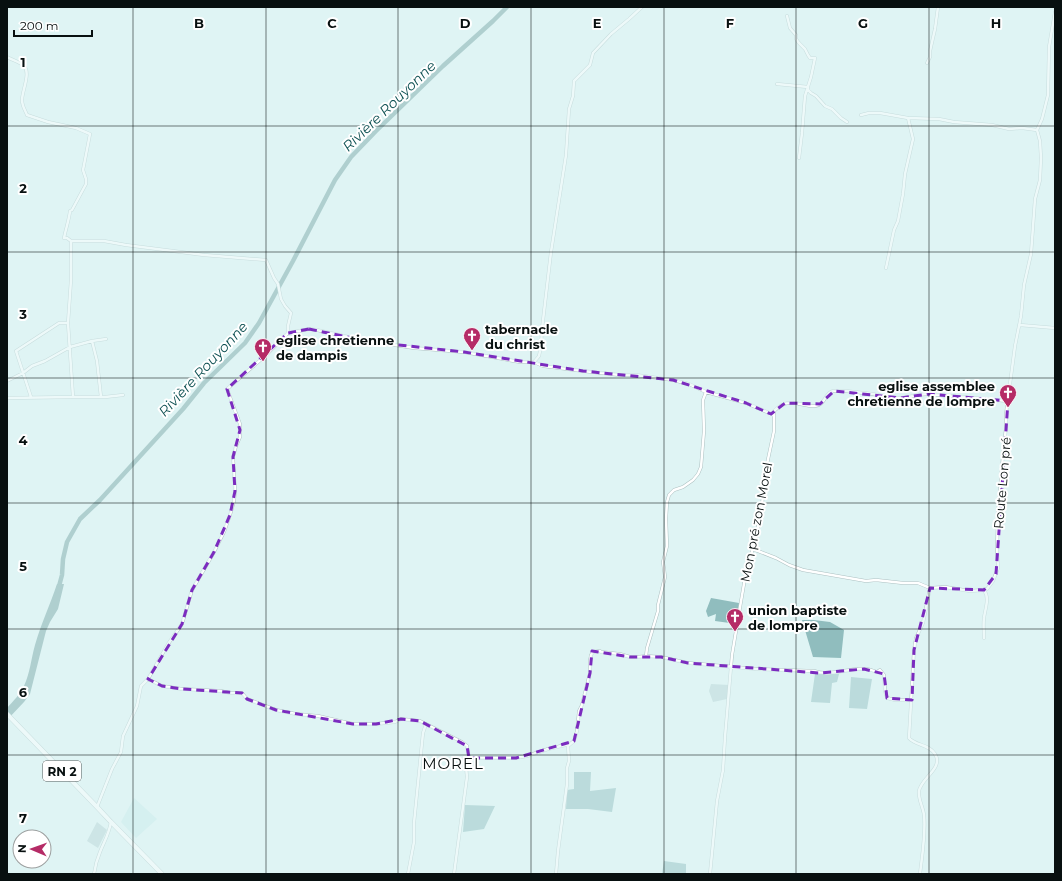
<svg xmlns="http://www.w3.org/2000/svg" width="1062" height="881" font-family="Montserrat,sans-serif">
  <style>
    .built { fill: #cbeaea }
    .green { fill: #b8d3d4 }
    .forest { fill: #90bdbe }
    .water { fill: #76a2a3 }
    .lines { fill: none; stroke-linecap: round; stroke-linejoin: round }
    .river { stroke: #76a2a3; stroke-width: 4.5 }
    .minor-casing { stroke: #adc1c2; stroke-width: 3.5 }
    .primary-casing { stroke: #adc1c2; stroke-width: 5 }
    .minor { stroke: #fff; stroke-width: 2.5 }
    .primary { stroke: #fff; stroke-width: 4 }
    .marked { fill: none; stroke: #7b2cbf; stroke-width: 3; stroke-dasharray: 8 5; stroke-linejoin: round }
    .grid { fill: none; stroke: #081010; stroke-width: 1; stroke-opacity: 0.55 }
    .labels { text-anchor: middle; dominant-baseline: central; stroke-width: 4; stroke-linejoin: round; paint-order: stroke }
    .shield { fill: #fff; stroke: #525858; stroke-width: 1 }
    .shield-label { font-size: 12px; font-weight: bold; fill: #081010 }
    .poi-label { font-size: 13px; font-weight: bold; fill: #081010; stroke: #fff; text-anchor: start }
    .street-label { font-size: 13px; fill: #081010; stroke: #fff }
    .water-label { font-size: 14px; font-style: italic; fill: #0d5052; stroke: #fff }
    .quarter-label { font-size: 15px; letter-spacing: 1px; fill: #081010; stroke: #fff }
    .grid-label { font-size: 13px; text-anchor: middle; font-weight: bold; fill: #081010; stroke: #fff; stroke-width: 4; stroke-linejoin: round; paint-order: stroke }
  </style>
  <rect width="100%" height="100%" fill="#dff4f4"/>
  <path class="built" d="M134 798 157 819 136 838 121 822Z"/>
  <path class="green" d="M711 684 729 685 727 699 713 702 709 691Z
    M97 822 107 830 98 848 87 841Z"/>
  <path class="forest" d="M711 598 739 603 737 624 715 621 716 614 708 617 706 611Z
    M802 620H814L830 622 844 630 841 658 813 657Z
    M815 674H839L837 682 832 683 830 703 811 702Z
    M851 677 872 679 867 709 849 708Z
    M574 772H591L590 791 616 788 612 812 588 809H566L567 790 574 789Z
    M465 805 495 806 484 829 463 832Z
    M664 861 686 864V874H662Z"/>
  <path class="water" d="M57 584H64L58 609 50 622 46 631 30 694 24 702 7 720V708C13 701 20 695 24 686 30 673 31 659 35 645 41 624 50 605 57 584Z"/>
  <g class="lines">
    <path class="river" d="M58 590 62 575 63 559 67 542 80 519 100 500 183 409 204 383 245 343 259 323 293 261 335 180 351 157 376 131 443 66 493 21 507 7"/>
    <defs>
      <path id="minor" d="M787 16 790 28 796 35V39L799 43 805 49 808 55 810 58H815L811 77 805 96 802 133 799 158
        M7 57C12 60 20 62 24 66 31 73 22 91 22 100 22 106 25 110 27 115L48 122 76 128 90 134 83 170 86 179V184L72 210 70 211C69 220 66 228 64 238H67L71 241H104L126 245 204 255 266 260 274 278 278 284 281 299 285 306 291 313 288 326V333
        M927 63 930 57V51L935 29 938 7
        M777 84 808 87V90L811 93 816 96 825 106 832 109 841 118 847 122
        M861 115 869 113H880L908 118 939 119 954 122 992 125 1009 129 1022 128 1037 130
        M71 241V280L68 323 73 397
        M886 268 894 230 898 221 903 194 905 174 913 139 908 118
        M1020 325 1055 328
        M92 341 97 361 101 397
        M534 362 539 356 541 346 542 329 551 252 566 155 569 109 573 96 574 81 590 65 593 53 611 34 629 19 642 7
        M7 381 23 373 32 366 45 361 70 347 92 341 106 339
        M31 397 16 351 59 323H68
        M7 398 73 397H105L123 395
        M753 549 776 558 789 565 803 570 866 581 876 580 903 583H918L930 588
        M984 590C990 598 985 609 984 618 983 625 984 631 984 638
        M646 656 647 648 658 611V605L665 577 664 569 663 562 667 546 666 519 667 502 669 495 674 490 683 487 693 480 698 474 701 467 704 431 703 400 706 392
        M148 679 162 686 182 689 221 691 230 693H242L247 699 276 710 296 714 318 716 353 724H376L395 722 401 719 420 721 462 742 467 746 469 758 466 767 467 777 454 874
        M469 758H516L527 756 548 749 570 744
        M97 807 112 769 121 752 123 736 137 706 141 686 148 679 168 644 182 624 192 590 214 552 224 532 230 515 234 501 235 491 233 457 236 446 240 437V424L227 389 265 356 288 333 309 329 317 330 371 342 382 343 414 348 464 352 520 362H534L543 366 583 371 620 375H636L673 380 689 384 706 392 746 403 774 415
        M94 874C95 867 97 859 100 852 104 842 109 834 111 822
        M408 874 414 842V823L423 733 426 724
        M556 874 558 851 567 784V768L569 761 568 746 574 741 577 731 579 711 582 705 590 673V660L591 655 593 652 600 651 601 652 620 654 630 657H638L646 656 661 657 688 663 757 669 814 671C828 676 844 670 858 669 864 668 872 670 877 672L880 670 884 675 885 691 887 698 895 700H912
        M710 874 717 801 723 770 725 737 732 655 739 613 745 578 756 536 761 512 767 464 774 431V411C789 396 798 406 815 406 826 405 824 393 833 391 837 391 842 391 846 391 855 392 864 393 873 394 882 396 891 398 901 398 910 397 919 394 928 394L1008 401
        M920 874C922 856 926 833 924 815 923 807 918 799 919 791 921 778 944 768 935 754 929 744 916 746 909 738L914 650 916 638 923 623 930 588 945 587 970 591 984 590 987 589 993 581 998 568 997 549 998 514 1002 466 1006 427V414L1015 346 1021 316 1024 285 1031 254 1035 199 1040 180 1041 158 1040 141 1037 130 1042 119 1048 95 1049 47 1055 12"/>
      <path id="primary" d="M7 714 97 807 111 822 162 874"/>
    </defs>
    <use href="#minor" class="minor-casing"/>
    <use href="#primary" class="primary-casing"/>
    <use href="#minor" class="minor"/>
    <use href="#primary" class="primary"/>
  </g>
  <path d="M0 0H1062V881H0ZM309 329 371 342 464 352 583 371 673 380 746 403 771 414 785 403 820 404 834 391 901 398 928 394 1008 401 996 574 984 590 930 588 914 650 912 700 887 698 884 674 864 669 819 673 688 663 661 657H630L592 651 590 673 574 741 516 758H469L467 746 420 721 401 719 376 724H353L276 710 247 699 242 693 182 689 162 686 148 679 182 624 192 590 214 552 230 515 235 491 233 457 240 430 227 389 288 333Z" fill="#dff4f4" fill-opacity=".55" fill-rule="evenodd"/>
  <path class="marked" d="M309 329 371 342 464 352 583 371 673 380 746 403 771 414 785 403 820 404 834 391 901 398 928 394 1008 401 996 574 984 590 930 588 914 650 912 700 887 698 884 674 864 669 819 673 688 663 661 657H630L592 651 590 673 574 741 516 758H469L467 746 420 721 401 719 376 724H353L276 710 247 699 242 693 182 689 162 686 148 679 182 624 192 590 214 552 230 515 235 491 233 457 240 430 227 389 288 333Z"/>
  <path class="grid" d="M133 7V874M266 7V874M398 7V874M531 7V874M664 7V874M796 7V874M929 7V874M7 126H1055M7 252H1055M7 378H1055M7 503H1055M7 629H1055M7 755H1055"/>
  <defs>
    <symbol id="church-pin" viewBox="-11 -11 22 30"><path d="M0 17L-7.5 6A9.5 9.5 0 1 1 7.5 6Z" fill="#b52b66" stroke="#fff"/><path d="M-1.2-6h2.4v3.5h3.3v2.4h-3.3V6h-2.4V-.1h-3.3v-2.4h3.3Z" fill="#fff"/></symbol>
  </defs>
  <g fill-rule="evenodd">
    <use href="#church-pin" x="462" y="326" width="20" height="27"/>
    <use href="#church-pin" x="253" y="337" width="20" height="27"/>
    <use href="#church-pin" x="998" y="383" width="20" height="27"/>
    <use href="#church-pin" x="725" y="607" width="20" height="27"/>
  </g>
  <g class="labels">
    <rect class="shield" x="43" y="761" width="38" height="20" rx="3"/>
    <g class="shield-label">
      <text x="62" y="771">RN 2</text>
    </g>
    <g class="poi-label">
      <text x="485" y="329">tabernacle<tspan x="485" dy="15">du christ</tspan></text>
      <text x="276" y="340">eglise chretienne<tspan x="276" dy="15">de dampis</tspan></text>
      <text x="995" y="386" text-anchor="end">eglise assemblee<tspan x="995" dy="15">chretienne de lompre</tspan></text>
      <text x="748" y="610">union baptiste<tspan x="748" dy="15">de lompre</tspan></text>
    </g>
    <g class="street-label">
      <text transform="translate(1002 483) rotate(-85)">Route Lon pré</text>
      <text transform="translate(756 522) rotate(-79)">Mon pré zon Morel</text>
    </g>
    <g class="water-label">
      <text transform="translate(389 106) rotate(-44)">Rivière Rouyonne</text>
      <text transform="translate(203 369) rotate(-47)">Rivière Rouyonne</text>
    </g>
    <g class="quarter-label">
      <text x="453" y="763">MOREL</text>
    </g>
  </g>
  <g class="grid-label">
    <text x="199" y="28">B</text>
    <text x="332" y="28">C</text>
    <text x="465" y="28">D</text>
    <text x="597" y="28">E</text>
    <text x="730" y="28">F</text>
    <text x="863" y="28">G</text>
    <text x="996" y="28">H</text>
    <text x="23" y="67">1</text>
    <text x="23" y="193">2</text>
    <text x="23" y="319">3</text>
    <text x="23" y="445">4</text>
    <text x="23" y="571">5</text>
    <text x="23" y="697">6</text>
    <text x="23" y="823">7</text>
  </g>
  <rect width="1062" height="881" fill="none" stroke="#081010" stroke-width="16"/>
  <g transform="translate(32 849) rotate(272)"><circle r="19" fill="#ffffff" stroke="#9c9f9f"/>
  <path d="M0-3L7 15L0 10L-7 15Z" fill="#b52b66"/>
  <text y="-6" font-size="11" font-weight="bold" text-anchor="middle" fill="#081010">N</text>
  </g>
  <path d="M14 30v6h78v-6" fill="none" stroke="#081010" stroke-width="2"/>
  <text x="20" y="30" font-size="12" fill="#081010" stroke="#ffffff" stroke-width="3" paint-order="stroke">200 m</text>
</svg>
